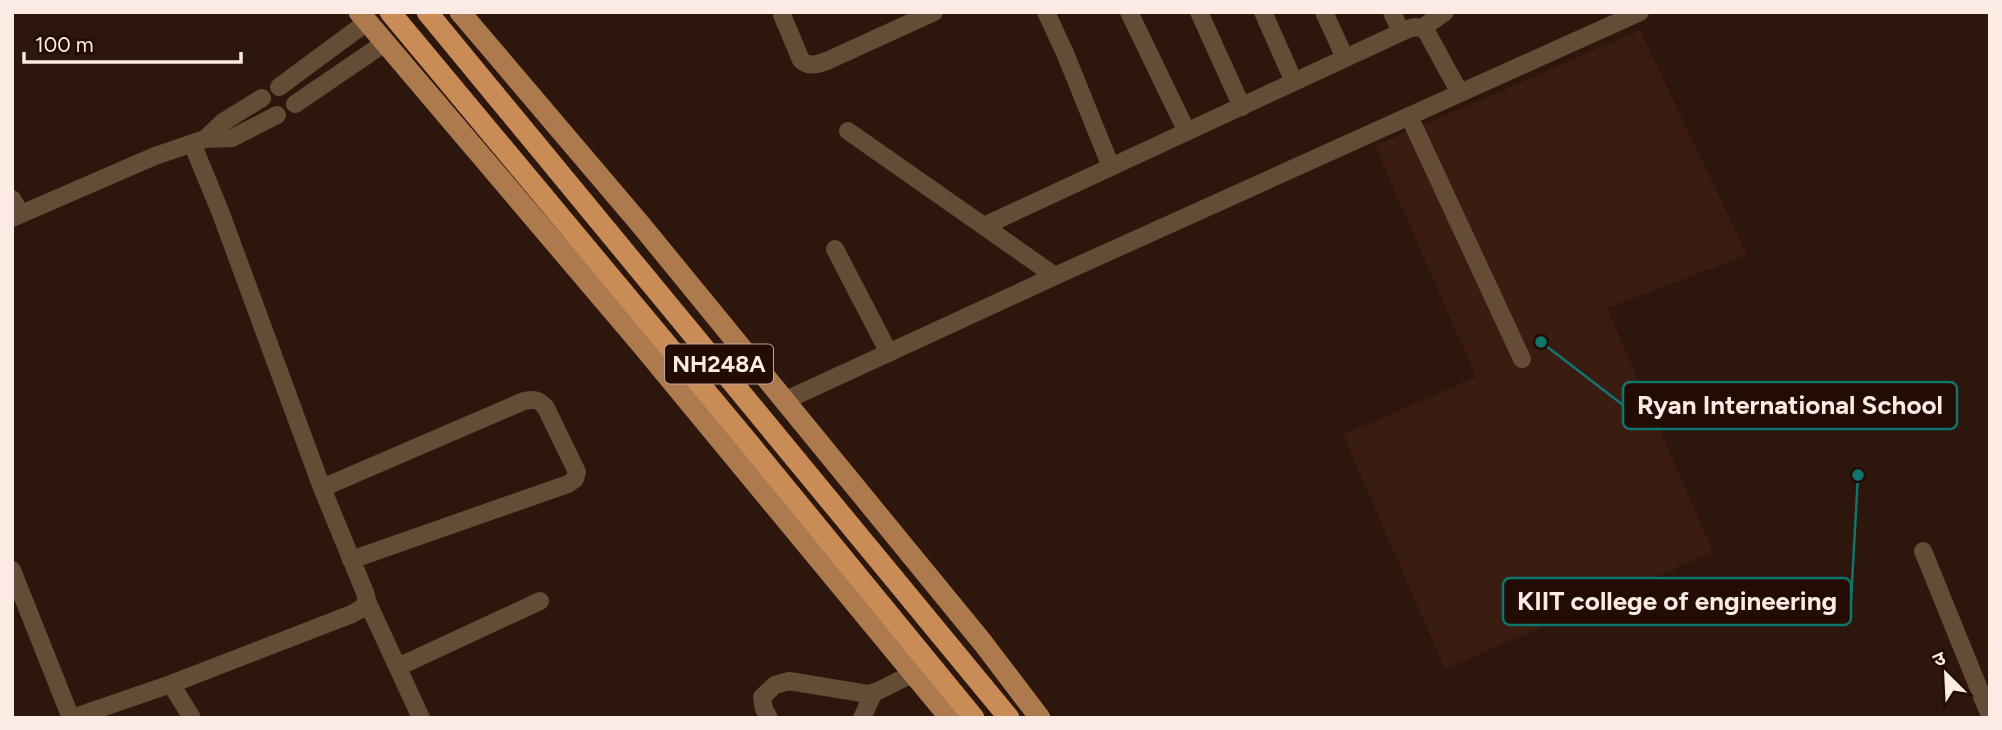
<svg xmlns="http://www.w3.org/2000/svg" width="2002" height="730" font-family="Figtree,'Noto Sans Devanagari',sans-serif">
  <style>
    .built { fill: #3a1c10 }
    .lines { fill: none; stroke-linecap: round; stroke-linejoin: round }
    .minor { stroke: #654c37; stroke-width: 18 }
    .major { stroke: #ad7a4e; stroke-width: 21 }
    .highway { stroke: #ca8c56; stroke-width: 21 }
    .labels { text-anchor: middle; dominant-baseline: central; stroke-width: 7; stroke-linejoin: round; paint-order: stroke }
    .shield { fill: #230c04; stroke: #bba7a1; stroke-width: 2 }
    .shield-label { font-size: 23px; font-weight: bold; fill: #fceae4 }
    .leader { fill: none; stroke: #0f766e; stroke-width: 2.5 }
    .callout-dot { fill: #0f766e; stroke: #230c04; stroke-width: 2.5 }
    .callout { fill: #230c04; stroke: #0f766e; stroke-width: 2.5 }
    .callout-label { font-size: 26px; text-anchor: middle; font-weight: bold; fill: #fceae4 }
  </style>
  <rect width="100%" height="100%" fill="#2d160c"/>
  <path class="built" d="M1640 30 1747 255 1607 308 1713 552 1445 669 1343 435 1476 377 1375 146Z"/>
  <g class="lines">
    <path class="minor" d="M1046 12 1065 53 1111 167
      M1129 12 1187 132
      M1199 12 1242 107
      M1263 12 1294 82
      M1324 12 1345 58
      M1392 12 1401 32
      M782 15 801 60C810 68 818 64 829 60L934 12
      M1422 28 1445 12
      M279 87 367 22
      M295 104 386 42
      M1409 116 1522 359
      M848 131 1055 276
      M205 139 223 122 262 98
      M12 199 21 214
      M12 218 155 156 205 139 232 138 277 115
      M984 226 1408 29 1415 27 1425 29 1460 93
      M835 249 889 353
      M784 401 1055 276 1640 12
      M322 488 524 401C534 399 539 399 546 408L577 472 575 479 568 484 351 560
      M1923 551 1988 711
      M12 570 71 718
      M367 601 421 718
      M398 667 540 601
      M171 684 192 718
      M72 718 171 684 352 614 362 608 367 601 366 595 322 488 220 211 192 143
      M769 718 764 709 762 697 775 685 789 681 868 694 878 691 914 673
      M862 718 873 694"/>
    <path class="major" d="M359 12 640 343 950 718
      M460 12 641 225 983 643 1040 718"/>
    <path class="highway" d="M390 12 744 437 974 718
      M427 12 1009 718"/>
  </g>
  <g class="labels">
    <rect class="shield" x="665" y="344.5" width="108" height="39" rx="5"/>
    <g class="shield-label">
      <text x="719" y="364">NH248A</text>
    </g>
  </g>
  <path class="leader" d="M1541 342L1623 405M1858 475L1851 601"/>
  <g class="callout-dot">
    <circle cx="1541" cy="342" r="7"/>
    <circle cx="1858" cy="475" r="7"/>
  </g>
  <g class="callout">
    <rect x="1623" y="382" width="334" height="47" rx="7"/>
    <rect x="1503" y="578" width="348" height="47" rx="7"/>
  </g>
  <g class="callout-label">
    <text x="1790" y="414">Ryan International School</text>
    <text x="1677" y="610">KIIT college of engineering</text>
  </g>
  <rect width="2002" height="730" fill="none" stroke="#fceae4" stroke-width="28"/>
  <g transform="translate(1946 674) rotate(336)" stroke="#230c04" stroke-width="5" paint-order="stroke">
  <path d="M0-5L12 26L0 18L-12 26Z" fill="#fceae4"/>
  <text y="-10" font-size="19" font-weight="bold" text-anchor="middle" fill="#fceae4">उ</text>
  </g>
  <path d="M24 52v10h217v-10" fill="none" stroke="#fceae4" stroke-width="3.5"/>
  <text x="35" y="52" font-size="21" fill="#fceae4" stroke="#230c04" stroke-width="5" paint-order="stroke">100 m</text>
</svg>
